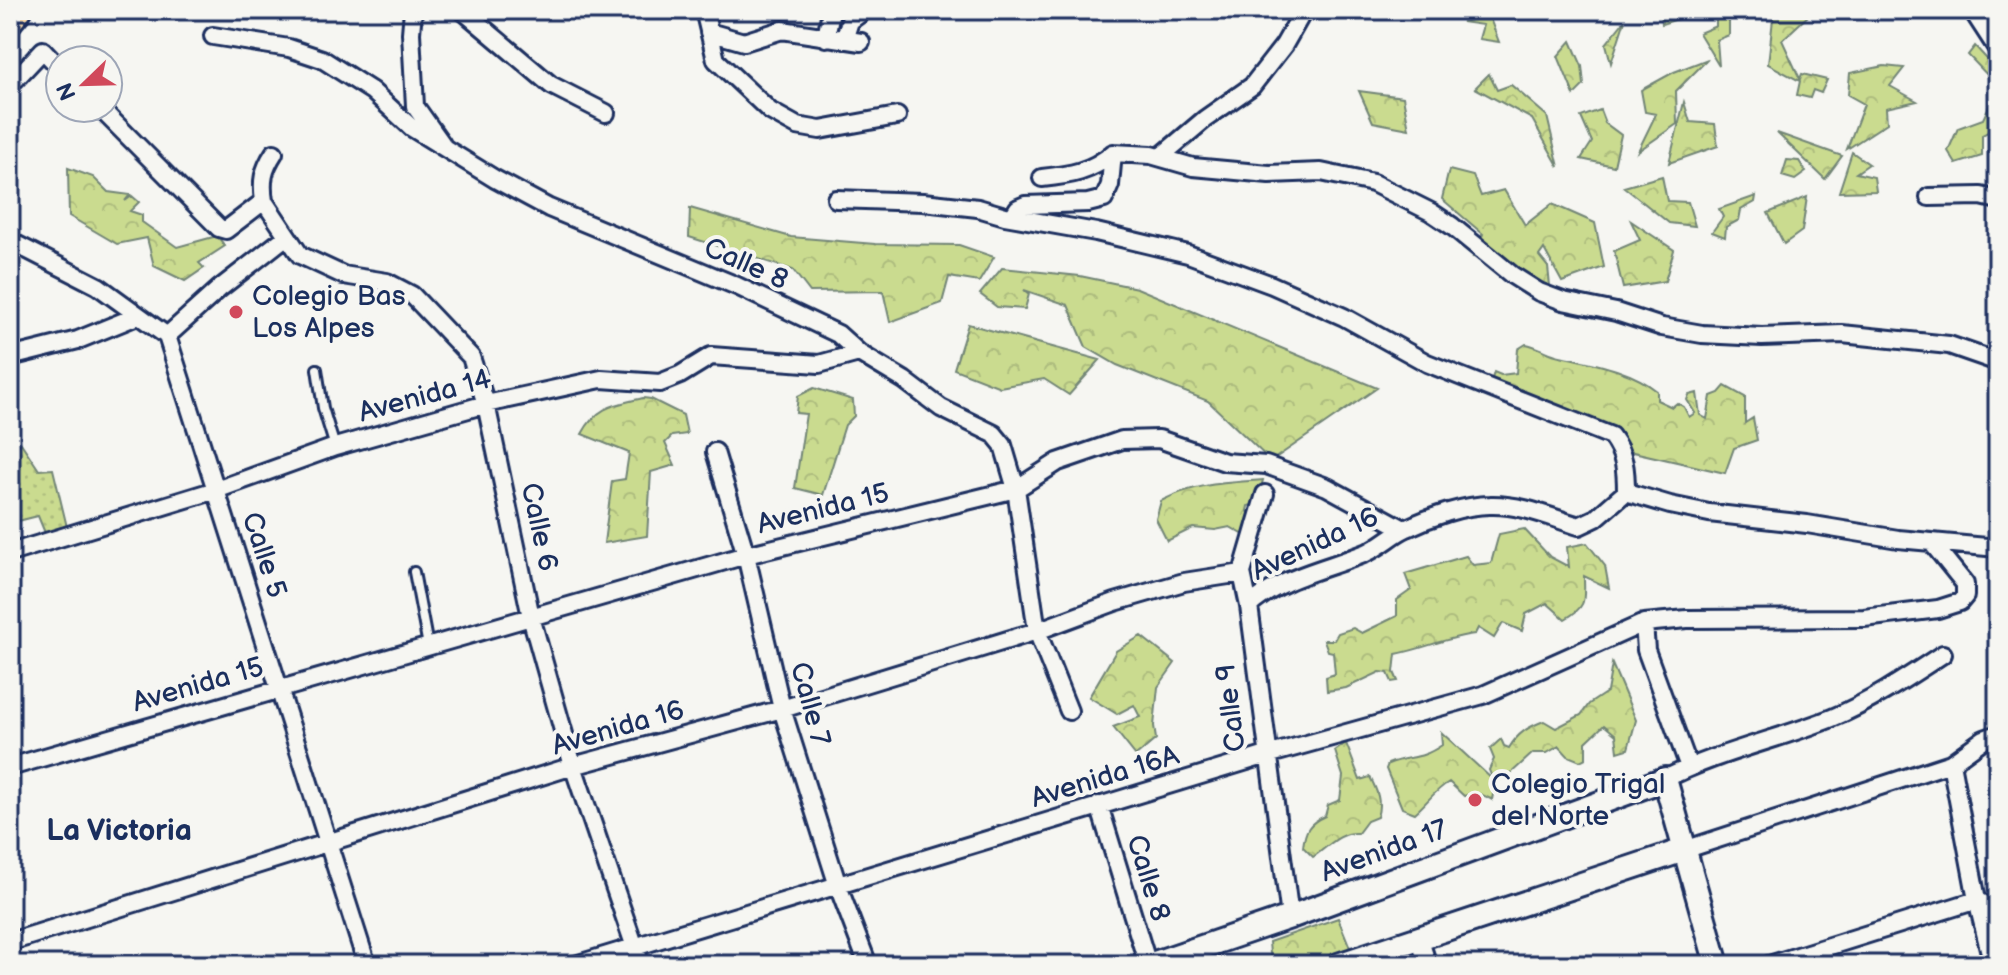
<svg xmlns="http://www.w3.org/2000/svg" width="2008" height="975" font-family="'Balsamiq Sans',sans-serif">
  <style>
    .grass { fill: url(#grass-dots); stroke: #728576; stroke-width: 2 }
    .forest { fill: url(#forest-crowns); stroke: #728576; stroke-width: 2 }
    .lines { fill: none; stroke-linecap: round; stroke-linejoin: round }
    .lane-casing { stroke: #1b2f5e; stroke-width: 14 }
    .street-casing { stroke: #1b2f5e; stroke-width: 22 }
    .secondary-casing { stroke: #1b2f5e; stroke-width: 28 }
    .primary-casing { stroke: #1b2f5e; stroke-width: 30 }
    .lane { stroke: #f6f6f2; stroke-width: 8 }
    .street { stroke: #f6f6f2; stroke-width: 16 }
    .secondary { stroke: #f6f6f2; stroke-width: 22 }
    .primary { stroke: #fddcac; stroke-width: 24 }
    .poi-dot { fill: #d1495b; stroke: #f6f6f2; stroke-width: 3 }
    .labels { text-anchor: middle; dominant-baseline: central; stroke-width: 8; stroke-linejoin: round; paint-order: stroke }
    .street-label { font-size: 28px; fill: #1b2f5e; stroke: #f6f6f2 }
    .poi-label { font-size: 28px; fill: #1b2f5e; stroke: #f6f6f2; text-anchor: start }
    .neighbourhood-label { font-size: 30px; font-weight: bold; fill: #1b2f5e; stroke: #f6f6f2 }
  </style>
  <defs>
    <pattern id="grass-dots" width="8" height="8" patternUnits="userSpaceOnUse" patternTransform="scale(2)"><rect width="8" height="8" fill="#cadb8f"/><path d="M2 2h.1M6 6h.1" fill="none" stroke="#adbc7e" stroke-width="1.8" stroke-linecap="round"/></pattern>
    <pattern id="forest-crowns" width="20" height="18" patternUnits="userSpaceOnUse" patternTransform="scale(2)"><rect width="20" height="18" fill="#cadb8f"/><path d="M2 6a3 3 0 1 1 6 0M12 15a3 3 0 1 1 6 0" fill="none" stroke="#adbc7e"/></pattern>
  </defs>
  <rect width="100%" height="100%" fill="#f6f6f2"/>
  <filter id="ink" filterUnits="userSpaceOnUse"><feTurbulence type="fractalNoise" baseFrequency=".0125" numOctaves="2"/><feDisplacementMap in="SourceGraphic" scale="16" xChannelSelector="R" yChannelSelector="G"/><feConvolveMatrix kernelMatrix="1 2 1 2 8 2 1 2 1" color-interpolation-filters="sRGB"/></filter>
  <g filter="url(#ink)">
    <path class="grass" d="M21 443 39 470 53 469 67 527 45 533 38 516 18 521 10 505V453Z"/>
    <path class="forest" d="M1661 10H1685L1687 16 1662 24Z
      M1716 10H1738L1729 14V35L1717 40 1719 66 1699 33 1716 26Z
      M1774 10H1804L1809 15 1782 40 1800 79 1802 74 1827 80 1821 93 1813 90 1810 98 1797 95 1800 81 1768 64Z
      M1489 16 1499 42 1479 39 1483 25 1462 22Z
      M1625 20 1611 63 1606 44Z
      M1571 41 1582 66 1584 85 1574 95 1558 56Z
      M1975 46 1996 69 1994 82 1968 55Z
      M1708 59 1676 91 1677 124 1638 151 1656 114 1645 112 1641 90 1674 72Z
      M1884 66 1904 68 1890 86 1917 101 1886 108 1887 123 1847 149 1864 104 1848 95 1850 73Z
      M1489 74 1497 90 1511 85 1547 116 1559 167 1532 119 1475 88Z
      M1359 91 1403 97 1409 129 1373 122Z
      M1998 101V127L1982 135V156L1956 164 1948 151 1958 128 1983 119 1991 102Z
      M1684 102 1690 122 1715 124 1718 146 1669 163Z
      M1600 110 1605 123 1621 135 1614 166 1581 159 1592 142 1581 117Z
      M1777 133 1842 156 1825 179Z
      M1852 152 1869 164 1856 173 1874 177 1876 191 1839 192Z
      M1787 160 1799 161 1806 172 1795 180 1782 176Z
      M68 168 93 177 108 192 130 195 125 201 132 196 139 202 130 211 142 215V222L177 247 217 236 225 246 199 263 204 268 185 281 154 266 147 238 117 244 69 216Z
      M1449 170 1473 176 1481 196 1504 190 1525 225 1552 204 1595 223 1604 267 1562 282 1544 249 1539 256 1548 267 1550 286H1527L1505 259 1473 257 1483 234 1442 199Z
      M1662 176 1667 201 1688 202 1695 226 1669 223 1624 187Z
      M1756 196 1755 202 1741 210 1739 220 1726 227 1725 237 1712 232 1723 217 1719 209Z
      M1807 197 1802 231 1784 244 1768 213Z
      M690 208 791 237 875 244 959 245 994 257 979 282 949 277 942 303 890 322 883 291 810 292 793 270 689 237Z
      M1631 221 1674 250 1665 281 1623 288 1614 251 1640 240Z
      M1002 268 1080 276 1137 288 1377 388 1271 461 1208 401 1117 365 1086 347 1068 305 1024 290 1029 294 1025 309 997 307 980 294Z
      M968 324 1100 360 1069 395 1044 379 1000 387 954 369Z
      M1526 344C1537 346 1545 352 1556 355 1590 363 1630 369 1657 391V400L1672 407 1677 403 1684 407 1689 417 1695 413 1687 400 1689 395 1697 393 1700 415 1707 419 1711 396 1719 393 1725 386 1745 397V423L1753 418 1757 440 1734 448 1725 473 1629 451 1567 412 1490 385 1494 372 1501 375 1516 373 1518 349Z
      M814 388 853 400 854 416 845 425 823 495 795 488 806 414 796 413 798 396Z
      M643 398 651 399 683 415 687 434 672 436 665 443 675 465 651 472 647 536 604 543 612 481 625 479 629 453 582 434C597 406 614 405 643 398Z
      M1263 480 1257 504 1248 506 1247 511 1252 514 1246 536 1230 527 1215 530 1193 528 1167 541 1156 519 1161 501C1196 483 1225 483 1263 480Z
      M1524 529 1550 557 1569 567 1567 547 1587 543 1605 566 1609 588 1584 576C1584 599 1588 606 1565 619L1547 603 1526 614 1522 631 1503 623 1494 638 1478 628 1475 634C1448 637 1423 649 1396 654L1394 672 1398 681 1392 682 1388 673 1380 672 1346 688 1327 691 1326 677 1335 674 1333 652 1328 651 1324 640H1334L1338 633 1353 628 1362 633 1397 616V600L1411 590 1405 574 1466 556 1473 565 1491 563 1499 534Z
      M1141 636 1175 663 1158 687 1154 726 1156 739 1136 756 1113 727 1140 717 1134 705 1117 714 1089 697 1116 651Z
      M1612 664 1636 720 1628 749 1618 752 1616 735 1604 725 1586 742V758L1580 761 1568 756 1559 746 1547 753H1533L1508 776 1495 782 1492 800C1481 793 1475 792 1464 796L1449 782C1435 790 1427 803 1415 813L1402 808 1386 769 1388 764C1410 755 1419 761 1442 745L1441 732 1493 780 1489 770 1494 759 1490 749 1501 739 1504 746 1509 748C1518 733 1528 727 1544 721L1556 728 1581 715 1589 704 1607 692Z
      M1346 743 1360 780 1370 777C1377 790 1382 802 1377 817L1367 821 1358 833C1339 832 1328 847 1313 857L1303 847C1305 830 1309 823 1325 816L1328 805 1340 800 1343 776 1335 751Z
      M1338 918 1353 955 1333 958 1317 965H1271L1269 942Z"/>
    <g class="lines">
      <defs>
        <path id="lane" d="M317 369 323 408 335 447
          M414 572 428 646"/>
        <path id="street" d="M413 10 411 33 415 106 442 144
          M462 10 551 85 606 113
          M704 10 716 60 770 111 797 126 820 130 897 116
          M1972 10 1998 50
          M709 32 744 42 782 30 861 42
          M213 36 289 48 322 59 372 91 412 128 495 179 549 208 737 286 838 334 859 353 904 380 941 408 994 434 1003 445 1016 489 1037 631 1069 711
          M826 38 831 10
          M844 40 850 21 865 10
          M10 85 43 50 60 68
          M100 108 219 228 226 230 264 201
          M1160 157 1205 119 1252 86 1284 45 1304 10
          M1042 178C1070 175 1091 172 1113 153L1151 155 1193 167 1269 174 1321 172 1373 183 1431 212 1452 226 1512 275 1539 292 1563 301 1616 312 1662 327 1702 334 1762 337 1842 334 1949 345 1998 362
          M1929 197 1981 196 1998 200
          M836 199 923 202 978 208 1005 216 1096 232 1188 254 1272 285 1344 317 1427 363 1611 436C1625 455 1626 469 1626 492
          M264 201 300 255 343 275 387 282 412 295 471 357 486 404 531 617 573 766 641 965
          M264 201C261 181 263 170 274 153
          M1013 216 1018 208 1025 205 1088 203 1104 199 1110 185 1113 153
          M10 241 98 286 167 336 367 965
          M167 336 219 289 287 236
          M10 357 78 340 137 316
          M715 452 746 555 782 709 838 886 868 965
          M1626 492 1670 505 1709 513 1807 524 1898 539 1998 548
          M1265 494 1242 573 1249 606 1290 917
          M10 553 216 490 335 447 486 404 601 379 660 383 680 375 711 356 819 364 859 353
          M1249 606C1281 577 1326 569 1366 553 1382 546 1393 534 1407 528 1430 517 1464 505 1490 505 1520 504 1550 517 1579 526L1596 518 1626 492
          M1644 623 1646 650 1689 767
          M1951 763 1977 900 1993 965
          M10 767 746 555 1016 489 1058 462 1122 440 1159 439 1225 462 1266 465 1327 487 1404 529
          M1665 779C1718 752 1777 740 1832 718 1871 702 1908 677 1943 654
          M1099 805 1148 965
          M1684 850 1951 763 1984 739 1998 734
          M1977 900 1998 912
          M1419 938 1428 965
          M10 942 573 766 782 709 1037 631 1115 602 1184 582 1242 573
          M575 965 1267 755 1483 695 1644 623 1687 619 1864 618 1938 609 1960 602 1965 596V584L1932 543
          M1769 965 1977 900"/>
        <path id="secondary" d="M1149 965 1290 917 1665 779 1717 965
          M1338 965 1684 850"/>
        <path id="primary" d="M10 21 19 10"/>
      </defs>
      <use href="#lane" class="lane-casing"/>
      <use href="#street" class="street-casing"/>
      <use href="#secondary" class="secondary-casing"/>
      <use href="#primary" class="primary-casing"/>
      <use href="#lane" class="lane"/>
      <use href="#street" class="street"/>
      <use href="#secondary" class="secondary"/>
      <use href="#primary" class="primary"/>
    </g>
  </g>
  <g class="poi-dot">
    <circle cx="236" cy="312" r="8"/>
    <circle cx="1475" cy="800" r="8"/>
  </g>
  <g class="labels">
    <g class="street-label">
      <text transform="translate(746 264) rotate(24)">Calle 8</text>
      <text transform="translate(425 396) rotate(-15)">Avenida 14</text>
      <text transform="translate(823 509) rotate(-14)">Avenida 15</text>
      <text transform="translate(539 527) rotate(78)">Calle 6</text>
      <text transform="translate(1315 544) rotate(-25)">Avenida 16</text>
      <text transform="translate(264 555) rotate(72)">Calle 5</text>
      <text transform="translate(198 685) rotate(-16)">Avenida 15</text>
      <text transform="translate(810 704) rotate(75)">Calle 7</text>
      <text transform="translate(1231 708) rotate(-97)">Calle 9</text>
      <text transform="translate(618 728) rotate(-16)">Avenida 16</text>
      <text transform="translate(1105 777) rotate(-17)">Avenida 16A</text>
      <text transform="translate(1384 851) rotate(-20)">Avenida 17</text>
      <text transform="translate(1148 878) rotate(73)">Calle 8</text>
    </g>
    <g class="poi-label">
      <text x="252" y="296">Colegio Bas<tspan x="252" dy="32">Los Alpes</tspan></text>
      <text x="1491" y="784">Colegio Trigal<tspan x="1491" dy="32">del Norte</tspan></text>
    </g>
    <g class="neighbourhood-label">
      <text x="119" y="831">La Victoria</text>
    </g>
  </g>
  <rect width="2008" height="975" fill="none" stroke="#f6f6f2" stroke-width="40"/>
  <rect x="20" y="20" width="1968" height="935" fill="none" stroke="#1b2f5e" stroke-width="3" filter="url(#ink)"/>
  <g transform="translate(84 84) rotate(247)"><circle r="38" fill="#f6f6f2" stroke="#9ea6b7" stroke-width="2"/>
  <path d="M0-6L14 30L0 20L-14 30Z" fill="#d1495b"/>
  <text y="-12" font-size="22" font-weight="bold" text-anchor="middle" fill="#1b2f5e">N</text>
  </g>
</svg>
